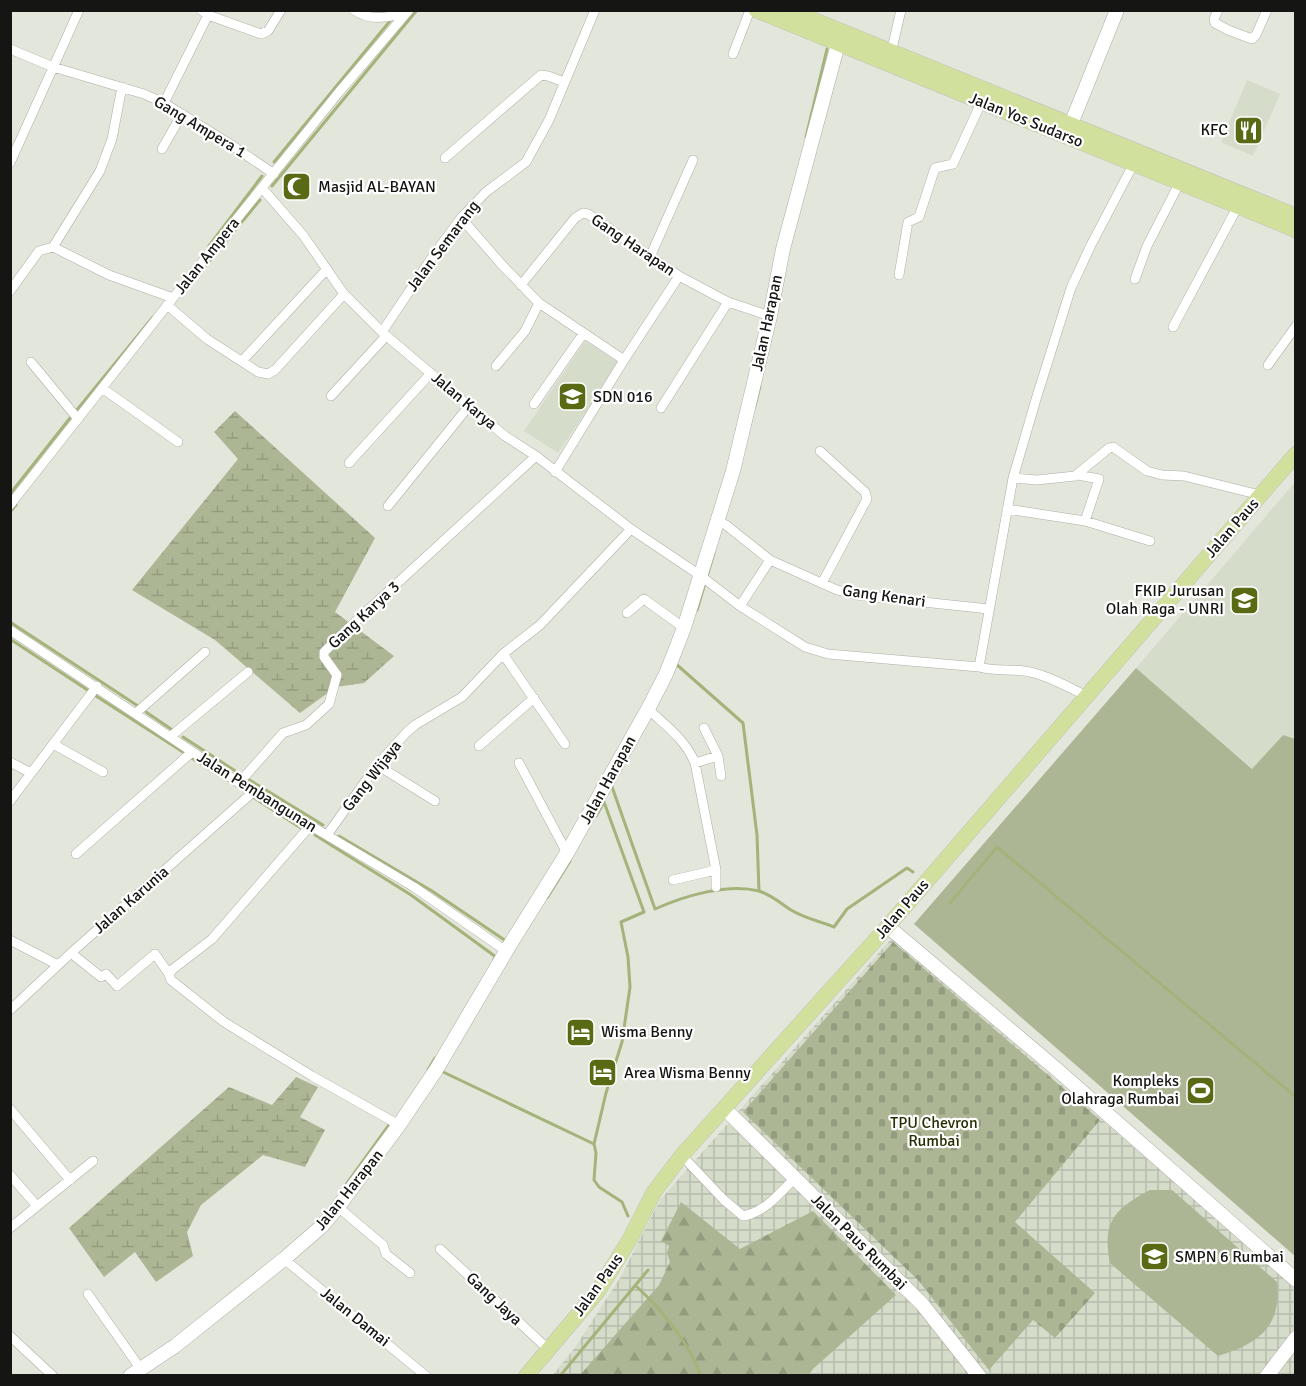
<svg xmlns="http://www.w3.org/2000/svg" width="1306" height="1386" font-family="Signika,sans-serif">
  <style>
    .built { fill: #d6dcca }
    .industrial { fill: url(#industrial-grid) }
    .forest { fill: url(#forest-firs) }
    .wetland { fill: url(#wetland-marsh) }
    .cemetery { fill: url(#cemetery-stones) }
    .pitch { fill: #adb694 }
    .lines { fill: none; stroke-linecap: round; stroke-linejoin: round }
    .stream { stroke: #a4b37a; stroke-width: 3 }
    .street-casing { stroke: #acafa5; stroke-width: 10 }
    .secondary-casing { stroke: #acafa5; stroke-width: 15 }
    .primary-casing { stroke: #c2c2c2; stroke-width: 16 }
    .street { stroke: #fff; stroke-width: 9 }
    .secondary { stroke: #fff; stroke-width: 14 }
    .primary { stroke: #d1e19d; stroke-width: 15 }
    .labels { text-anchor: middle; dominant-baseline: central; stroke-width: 4.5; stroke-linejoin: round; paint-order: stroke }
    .street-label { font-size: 16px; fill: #151613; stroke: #fff }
    .poi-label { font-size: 16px; fill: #151613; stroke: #fff; text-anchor: start }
    .park-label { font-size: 16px; fill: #262f02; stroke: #fff }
  </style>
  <defs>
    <pattern id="industrial-grid" width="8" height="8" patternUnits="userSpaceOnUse" patternTransform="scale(1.5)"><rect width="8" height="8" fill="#d6dcca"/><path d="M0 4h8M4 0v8" fill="none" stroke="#b7bcad"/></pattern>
    <pattern id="forest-firs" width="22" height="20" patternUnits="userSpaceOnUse" patternTransform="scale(1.5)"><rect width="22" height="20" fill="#adb694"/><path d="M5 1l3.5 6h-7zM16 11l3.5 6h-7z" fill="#949c7f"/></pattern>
    <pattern id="wetland-marsh" width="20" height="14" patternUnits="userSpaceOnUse" patternTransform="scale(1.5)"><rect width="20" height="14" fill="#adb694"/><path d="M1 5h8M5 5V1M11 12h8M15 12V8" fill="none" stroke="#949c7f"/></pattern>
    <pattern id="cemetery-stones" width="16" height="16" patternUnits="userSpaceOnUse" patternTransform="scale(1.5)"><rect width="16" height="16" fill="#adb694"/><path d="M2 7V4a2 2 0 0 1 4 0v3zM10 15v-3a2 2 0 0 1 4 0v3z" fill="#949c7f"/></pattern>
  </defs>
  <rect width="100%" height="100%" fill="#e3e6db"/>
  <path class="built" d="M1247 80 1280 94 1253 156 1221 142Z
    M585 341 619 363 558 453 524 431Z
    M1295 482V739L1283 735 1253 769 1136 668Z"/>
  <path class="industrial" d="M892 938 1295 1287V1375L552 1376 574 1349 620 1278 660 1200Z"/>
  <path class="forest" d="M681 1202 740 1249 813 1211 896 1295 814 1368 808 1375H580L659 1285 670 1262 667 1253 669 1246 661 1241Z"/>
  <path class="wetland" d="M235 411 375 538 335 612 394 656 364 683 336 687 300 713 215 640 132 590 238 459 214 432Z
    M296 1077 318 1087 300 1117 325 1130 305 1167 263 1155 201 1205 187 1232 193 1256 156 1282 135 1252 104 1277 69 1228 229 1087 272 1105Z"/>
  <path class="cemetery" d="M893 942 1100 1120 1015 1222 1095 1293 1055 1338 1033 1320 989 1370 918 1280 743 1112Z"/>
  <path class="pitch" d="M1136 668 1252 769 1283 735 1295 739V1256L914 924Z
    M1150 1190H1172L1277 1282C1282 1327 1258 1344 1218 1356L1110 1263C1102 1222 1114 1209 1150 1190Z"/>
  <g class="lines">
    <path class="stream" d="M806 137 827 49
      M274 162 390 21
      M272 186 417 10
      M209 246 262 176
      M196 277 260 200
      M755 406 760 386
      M76 411 153 317
      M10 494 70 418
      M10 512 16 505
      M697 610 714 553
      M10 622 138 706
      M10 639 89 691
      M676 664 743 723 757 835 759 891
      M96 696 186 754
      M146 712 171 729
      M183 737 240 774
      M190 757 222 777
      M248 779 323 825
      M611 784 655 909C684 896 727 883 759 891 772 895 780 903 791 910 804 918 819 921 834 927L847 909 907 868 913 872
      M253 797 301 828
      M604 802 644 912 621 922 628 957 630 987 622 1042 606 1093 594 1144 596 1153 594 1180 599 1187 622 1202 628 1216
      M596 816 604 802
      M315 835 411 895 496 957 494 959
      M339 836 432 891 506 941 507 939
      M547 898 570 861
      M950 903 997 847 1296 1097
      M428 1070 435 1058
      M441 1071 594 1144
      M340 1193 389 1125
      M636 1286C663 1311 688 1341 701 1376
      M560 1376 648 1270"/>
    <defs>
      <path id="street" d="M201 10 208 15 261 34 268 31 281 10
        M354 10C371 22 387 17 406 13
        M1218 10 1214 19 1215 23 1228 30 1252 39 1256 35 1267 10
        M10 49 53 67 144 94 164 103 230 144 274 174
        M891 53 901 10
        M733 54 750 10
        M122 87 112 139 100 171 53 247 109 275 173 298
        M164 103 208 15
        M162 149 182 114
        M445 158 541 75 548 76 564 82
        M10 163 79 10
        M262 188 303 235 344 294 382 332 469 406 505 436 536 456 631 529 701 576 740 606 805 647 828 654 979 667C996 672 1013 668 1030 672 1050 676 1069 688 1087 696
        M461 218 503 266 539 303 624 360
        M650 257 693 160
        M899 275 908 222 919 217 935 168 953 164 981 103
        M1135 279 1147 246 1180 182
        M521 285 575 218 583 213 588 214 679 276 728 302 770 316
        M10 291 39 251 53 247
        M167 305 207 339 258 372 268 374 275 370 344 294
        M1173 327 1238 206
        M382 332 433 256 461 218 486 192 526 162 549 120 595 10
        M242 361 327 269
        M31 362 78 419
        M1268 365 1296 326
        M496 366 525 331 539 303
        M102 388 178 442
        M331 396 386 336
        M534 404 583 334
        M661 408 728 302
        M820 451 865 492 867 499 822 583
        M349 463 431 373
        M555 472 624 360 679 276
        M1013 478 1037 480 1075 476 1109 448 1113 447 1147 471 1162 475 1184 476 1260 495
        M10 505 173 298 339 92 409 10
        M388 506 469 406
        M1007 509 1085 521 1099 479 1078 475
        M718 521 726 525 770 560 837 590 857 595 989 609
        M1085 521 1150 541
        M740 606 770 560
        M627 613 644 599 684 628
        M10 630 239 783 414 887 506 951
        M503 654 565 744
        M979 667 1013 478 1037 396 1071 288 1091 245 1134 163
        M648 709C666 726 685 739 695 763L716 870V887
        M136 713 205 652
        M704 728 718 756 721 776
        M170 737 248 672
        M53 744 103 772
        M479 746 534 698
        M10 762 31 773
        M519 763 567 853
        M695 763 718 756
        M377 765 435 801
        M239 783 283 733 306 725 329 704 337 675 324 657V652L356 621 536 456
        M10 801 97 686
        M310 826 212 939 173 969 169 974 171 980 224 1022 312 1076 399 1125
        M327 835 377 765 407 732 415 725 462 697 503 654 540 625 631 529
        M76 854 192 752
        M673 880 716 870
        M10 940 58 965
        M71 953 101 977 106 974 117 986 155 954 169 974
        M10 1010 71 953 253 792
        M10 1109 70 1180
        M688 1162 724 1200 743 1216C764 1213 780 1193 794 1179
        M10 1175 37 1206
        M338 1207 383 1245 386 1254 410 1273
        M10 1228 93 1161
        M440 1249 548 1349
        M284 1259 426 1376
        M88 1294 140 1368
        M10 1336 53 1376"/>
      <path id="secondary" d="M1071 124 1117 10
        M892 930 1054 1067 1296 1280
        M731 1115 922 1304 979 1376
        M130 1376 175 1346 284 1259 322 1226 338 1207 399 1125 436 1070 511 943 567 853 648 709 666 674 684 628 733 471 770 316 783 249 838 44
        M1267 1376 1296 1338"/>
      <path id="primary" d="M756 10 1296 230
        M789 10 1296 216
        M526 1376 598 1291 630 1239 654 1192 683 1154 888 926 1296 454"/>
    </defs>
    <use href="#street" class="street-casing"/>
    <use href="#secondary" class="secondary-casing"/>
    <use href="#primary" class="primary-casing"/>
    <use href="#street" class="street"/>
    <use href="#secondary" class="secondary"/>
    <use href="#primary" class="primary"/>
  </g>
  <defs>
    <symbol id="restaurant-square" viewBox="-11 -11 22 22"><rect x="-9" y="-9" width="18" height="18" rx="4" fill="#596a15" stroke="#fff"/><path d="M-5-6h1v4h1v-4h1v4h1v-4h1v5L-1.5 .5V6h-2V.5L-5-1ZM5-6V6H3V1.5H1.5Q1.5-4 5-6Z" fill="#fff"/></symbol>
    <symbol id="mosque-square" viewBox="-11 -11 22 22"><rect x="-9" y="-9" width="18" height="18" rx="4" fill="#596a15" stroke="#fff"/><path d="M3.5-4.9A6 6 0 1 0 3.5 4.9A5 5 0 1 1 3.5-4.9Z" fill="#fff"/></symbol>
    <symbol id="school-square" viewBox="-11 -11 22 22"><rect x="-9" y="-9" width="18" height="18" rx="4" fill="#596a15" stroke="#fff"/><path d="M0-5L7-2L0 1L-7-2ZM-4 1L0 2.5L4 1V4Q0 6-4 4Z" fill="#fff"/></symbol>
    <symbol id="university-square" viewBox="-11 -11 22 22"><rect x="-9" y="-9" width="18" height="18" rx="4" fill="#596a15" stroke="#fff"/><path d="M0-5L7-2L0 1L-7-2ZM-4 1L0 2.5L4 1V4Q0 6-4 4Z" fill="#fff"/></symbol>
    <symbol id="hotel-square" viewBox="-11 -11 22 22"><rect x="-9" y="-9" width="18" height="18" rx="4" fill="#596a15" stroke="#fff"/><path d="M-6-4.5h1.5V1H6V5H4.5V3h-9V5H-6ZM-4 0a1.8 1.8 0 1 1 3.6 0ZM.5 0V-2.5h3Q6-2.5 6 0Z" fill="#fff"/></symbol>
    <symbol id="stadium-square" viewBox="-11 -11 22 22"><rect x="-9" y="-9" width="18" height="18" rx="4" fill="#596a15" stroke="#fff"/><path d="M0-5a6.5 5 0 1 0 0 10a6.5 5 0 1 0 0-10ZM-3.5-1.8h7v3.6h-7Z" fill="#fff"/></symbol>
  </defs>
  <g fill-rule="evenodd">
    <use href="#restaurant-square" x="1232" y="114" width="33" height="33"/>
    <use href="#mosque-square" x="280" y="170" width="33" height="33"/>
    <use href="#school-square" x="556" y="380" width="33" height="33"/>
    <use href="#university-square" x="1228" y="584" width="33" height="33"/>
    <use href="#hotel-square" x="564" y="1016" width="33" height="33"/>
    <use href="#hotel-square" x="586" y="1056" width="33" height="33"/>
    <use href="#stadium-square" x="1184" y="1074" width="33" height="33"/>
    <use href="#school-square" x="1138" y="1240" width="33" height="33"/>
  </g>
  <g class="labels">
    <g class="street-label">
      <text transform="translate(1026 120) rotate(22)">Jalan Yos Sudarso</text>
      <text transform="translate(200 127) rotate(31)">Gang Ampera 1</text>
      <text transform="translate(633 245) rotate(34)">Gang Harapan</text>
      <text transform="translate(443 246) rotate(-53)">Jalan Semarang</text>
      <text transform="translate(207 256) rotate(-51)">Jalan Ampera</text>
      <text transform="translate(767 323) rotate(-78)">Jalan Harapan</text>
      <text transform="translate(464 401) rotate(40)">Jalan Karya</text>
      <text transform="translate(1232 528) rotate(-49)">Jalan Paus</text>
      <text transform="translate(884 596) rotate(8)">Gang Kenari</text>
      <text transform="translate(364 615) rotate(-43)">Gang Karya 3</text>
      <text transform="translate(372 776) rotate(-52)">Gang Wijaya</text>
      <text transform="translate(608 780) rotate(-61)">Jalan Harapan</text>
      <text transform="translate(257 792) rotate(32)">Jalan Pembangunan</text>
      <text transform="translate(131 900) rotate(-41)">Jalan Karunia</text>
      <text transform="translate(902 909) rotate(-49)">Jalan Paus</text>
      <text transform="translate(349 1190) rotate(-51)">Jalan Harapan</text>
      <text transform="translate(859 1242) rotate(45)">Jalan Paus Rumbai</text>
      <text transform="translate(598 1285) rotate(-54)">Jalan Paus</text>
      <text transform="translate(494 1299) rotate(43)">Gang Jaya</text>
      <text transform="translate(355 1317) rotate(39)">Jalan Damai</text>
    </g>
    <g class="poi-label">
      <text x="1228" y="130" text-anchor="end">KFC</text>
      <text x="318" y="187">Masjid AL-BAYAN</text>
      <text x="593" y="397">SDN 016</text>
      <text x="1224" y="591" text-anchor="end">FKIP Jurusan<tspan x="1224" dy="18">Olah Raga - UNRI</tspan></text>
      <text x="601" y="1032">Wisma Benny</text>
      <text x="624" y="1073">Area Wisma Benny</text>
      <text x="1179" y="1081" text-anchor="end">Kompleks<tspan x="1179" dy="18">Olahraga Rumbai</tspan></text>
      <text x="1175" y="1257">SMPN 6 Rumbai</text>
    </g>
    <g class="park-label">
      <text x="934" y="1123">TPU Chevron<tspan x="934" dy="18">Rumbai</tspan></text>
    </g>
  </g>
  <rect width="1306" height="1386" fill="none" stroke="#151613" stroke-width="24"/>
</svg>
